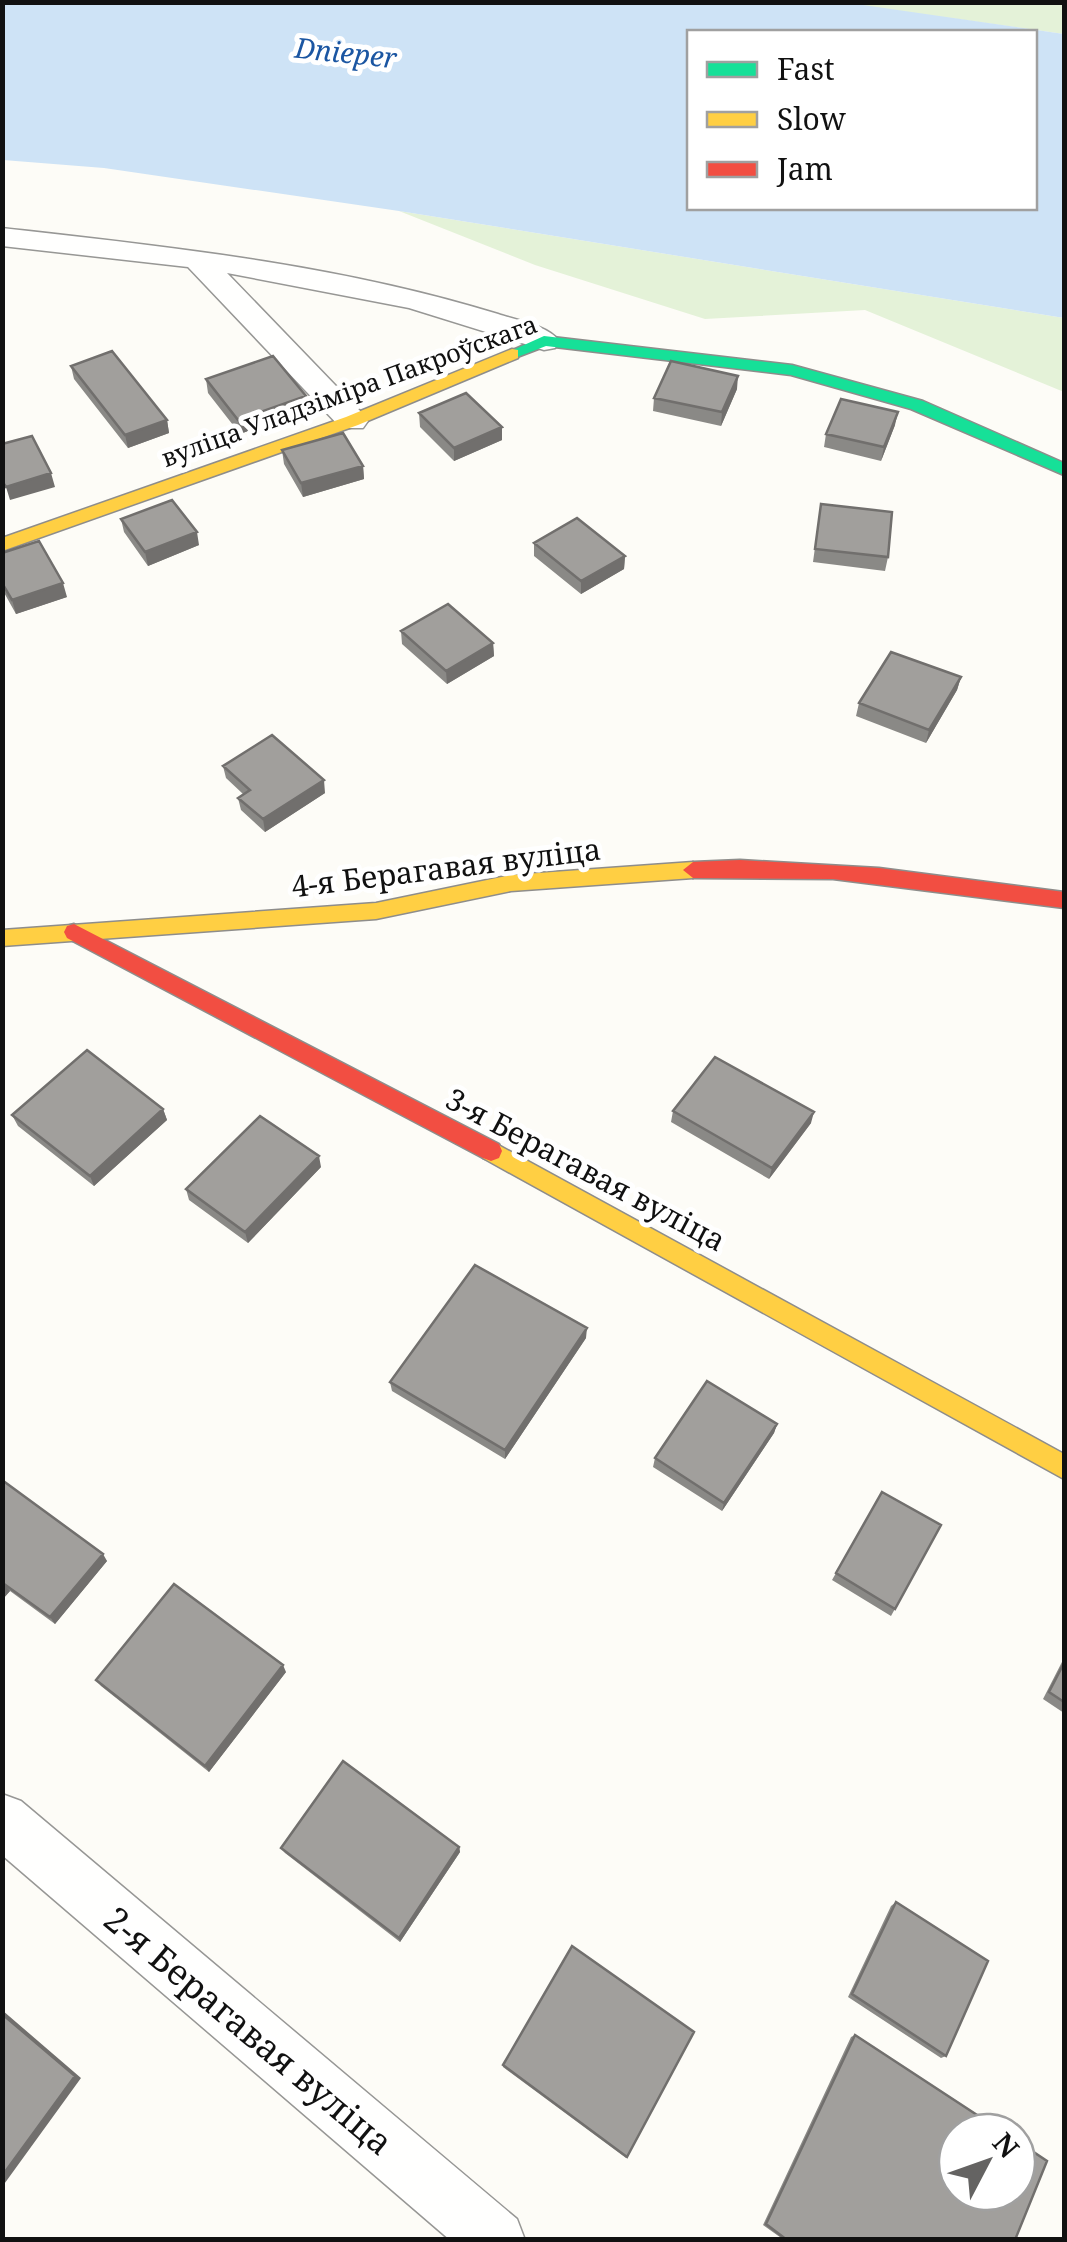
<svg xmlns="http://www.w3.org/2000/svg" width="1067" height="2242" font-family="'Noto Serif',serif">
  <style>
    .green { fill: #e4f2d8 }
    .water { fill: #cee3f6; fill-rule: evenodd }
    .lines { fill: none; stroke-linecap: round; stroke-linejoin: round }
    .street-casing { stroke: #979795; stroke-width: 3 }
    .fast-casing { stroke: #8e8d8b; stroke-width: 3 }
    .slow-casing { stroke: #8e8d8b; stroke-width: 3 }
    .jam-casing { stroke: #8e8d8b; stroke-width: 3 }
    .street { fill: #fffffe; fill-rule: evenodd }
    .fast { fill: #16e098; fill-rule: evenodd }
    .slow { fill: #ffcf43; fill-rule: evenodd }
    .jam { fill: #f24e42; fill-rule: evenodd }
    .wall { fill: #8a8986 }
    .shaded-wall { fill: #716f6d }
    .building { fill: #a19f9c; stroke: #716f6d; stroke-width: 2.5 }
    .labels { text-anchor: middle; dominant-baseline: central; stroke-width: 10; stroke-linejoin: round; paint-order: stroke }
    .far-street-label { font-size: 25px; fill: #111; stroke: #fff }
    .far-water-label { font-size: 28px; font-style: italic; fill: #1b56a2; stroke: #fff }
    .street-label { font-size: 30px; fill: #111; stroke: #fff }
    .near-street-label { font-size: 35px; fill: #111; stroke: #fff }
  </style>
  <rect width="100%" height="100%" fill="#fdfcf7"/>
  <path class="green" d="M842 3H1064V34Z
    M399 211 1064 318V392L865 310 705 319 535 265Z"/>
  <path class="water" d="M842 2 1064 34V318L399 211 104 168 3 160V3ZM690 32H1034V208H690Z"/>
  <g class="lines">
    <defs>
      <path id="street" d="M2 228C169 247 337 264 498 314 516 320 549 326 559 341L555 348 544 350 409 308 227 273 363 414 368 421 363 428H341L188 267 2 246Z
        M2 1794 21 1801 517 2219 525 2240H450L2 1855Z"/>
      <path id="fast" d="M544 336 792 365 923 401 1064 463V475L911 409 791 375 546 346 512 359 504 354Z"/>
      <path id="slow" d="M512 349 518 350V358L358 425 2 551V538L346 417Z
        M693 862 703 870 693 878 511 891 376 919 2 946V930L376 903 511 875Z
        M491 1141 1064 1454V1479L483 1158 480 1151 483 1144Z"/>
      <path id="jam" d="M740 860 879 868 1064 892V908L833 879 693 878 683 870 693 862Z
        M74 924 499 1144 502 1151 499 1158 491 1161 483 1158 67 938 64 932 67 926Z"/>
    </defs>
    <use href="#street" class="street-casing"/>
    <use href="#fast" class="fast-casing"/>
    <use href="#slow" class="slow-casing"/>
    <use href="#jam" class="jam-casing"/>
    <use href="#street" class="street"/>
    <use href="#fast" class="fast"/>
    <use href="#slow" class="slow"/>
    <use href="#jam" class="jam"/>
  </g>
  <path class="wall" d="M71 366 167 420 169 433 128 448 74 379Z
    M206 379 308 409 240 434 208 393Z
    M737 389 721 426 653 411 654 398Z
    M419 413 502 427V440L454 461 420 427Z
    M895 425 881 461 824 447 826 434Z
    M282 450 363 466 364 479 303 497 284 464Z
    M821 504 888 557 885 571 813 562Z
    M121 519 199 545 148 566 124 532Z
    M534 543 625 556 624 569 581 594 534 556Z
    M2 553 67 597 16 614 2 589Z
    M401 631 493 643 494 656 447 684 402 644Z
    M961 677 957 690 926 743 856 716 859 703Z
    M223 766 325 793 265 832 241 810 238 798 243 794 226 778Z
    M163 1109 167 1120 94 1186 18 1126 12 1115Z
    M673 1111 811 1123 769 1179 671 1122Z
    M321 1167 248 1243 189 1200 186 1189Z
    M586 1338 505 1459 392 1391 390 1382Z
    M777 1424 774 1433 722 1511 653 1467 655 1458Z
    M2 1480 107 1561 55 1624 10 1591 2 1600Z
    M941 1525 891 1616 832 1580 836 1573Z
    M1064 1658V1713L1043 1699Z
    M286 1672 209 1772 101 1686 96 1680Z
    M459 1847 460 1852 400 1942 285 1853 281 1848Z
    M896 1902 946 2056 941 2058 848 1997 891 1906Z
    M855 2035 1015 2240H784L763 2225 851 2037Z
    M503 2065 627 2157 626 2158 503 2067Z"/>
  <path class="shaded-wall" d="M738 376 737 389 721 426 722 412Z
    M306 396 308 409 240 434 238 420Z
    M898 412 895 425 881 461 884 447Z
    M167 420 169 433 128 448 125 435Z
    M502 427V440L454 461V448Z
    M363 466 364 479 303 497 301 483Z
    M51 473 55 487 10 500 6 487Z
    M197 532 199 545 148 566 145 552Z
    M625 556 624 569 581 594V581Z
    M63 583 67 597 16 614 12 600Z
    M493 643 494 656 447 684 446 671Z
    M961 677 957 690 926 743 929 730Z
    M324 780 325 793 265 832 263 819Z
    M163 1109 167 1120 94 1186 90 1176Z
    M814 1112 811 1123 769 1179 772 1168Z
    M319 1156 321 1167 248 1243 245 1232Z
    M587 1328 586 1338 505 1459V1450Z
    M777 1424 774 1433 722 1511 724 1503Z
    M103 1554 107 1561 55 1624 50 1617Z
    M4 1584 10 1591 2 1600V1585Z
    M283 1665 286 1672 209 1772 205 1766Z
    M459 1847 460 1852 400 1942 399 1938Z
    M2 2010 81 2078 2 2187Z"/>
  <path class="building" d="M112 351 167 420 125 435 71 366Z
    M273 356 306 396 238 420 206 379Z
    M671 361 738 376 722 412 654 398Z
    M466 393 502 427 454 448 419 413Z
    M841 399 898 412 884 447 826 434Z
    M343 433 363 466 301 483 282 450Z
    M32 436 51 473 6 487 2 481V444Z
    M172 500 197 532 145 552 121 519Z
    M821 504 892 512 888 557 815 549Z
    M577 518 625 556 581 581 534 543Z
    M39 541 63 583 12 600 2 583V553Z
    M448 604 493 643 446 671 401 631Z
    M891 652 961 677 929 730 859 703Z
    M272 735 324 780 263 819 238 798 250 790 223 766Z
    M87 1050 163 1109 90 1176 12 1115Z
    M715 1057 814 1112 772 1168 673 1111Z
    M260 1116 319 1156 245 1232 186 1189Z
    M475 1265 587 1328 505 1450 390 1382Z
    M707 1381 777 1424 724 1503 655 1458Z
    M2 1480 103 1554 50 1617 4 1584 2 1585Z
    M882 1492 941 1525 895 1609 836 1573Z
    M174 1584 283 1665 205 1766 96 1680Z
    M1064 1663V1702L1049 1692Z
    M343 1761 459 1847 399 1938 281 1848Z
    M896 1902 988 1961 946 2056 852 1994Z
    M572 1946 694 2032 627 2157 503 2065Z
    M2 2014 75 2076 2 2176Z
    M855 2035 1003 2132H957V2192H1017V2141L1047 2161 1015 2240H787L766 2224Z"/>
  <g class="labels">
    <g class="far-street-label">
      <text transform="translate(349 390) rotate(-20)">вуліца Уладзіміра Пакроўскага</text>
    </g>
    <g class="far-water-label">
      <text transform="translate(346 52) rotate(6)">Dnieper</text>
    </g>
    <g class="street-label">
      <text transform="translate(446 867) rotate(-7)">4-я Берагавая вуліца</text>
      <text transform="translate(586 1169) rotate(28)">3-я Берагавая вуліца</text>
    </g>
    <g class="near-street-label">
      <text transform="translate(249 2030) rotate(40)">2-я Берагавая вуліца</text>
    </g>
  </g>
  <rect width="1067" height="2242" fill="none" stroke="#111111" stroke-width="10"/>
  <rect x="687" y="30" width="350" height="180" fill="#ffffff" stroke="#a0a0a0" stroke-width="2.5"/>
  <rect x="707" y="62" width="50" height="15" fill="#16e098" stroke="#a0a0a0" stroke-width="2.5"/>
  <text x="777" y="80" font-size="30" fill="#111111">Fast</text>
  <rect x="707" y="112" width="50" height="15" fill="#ffcf43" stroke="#a0a0a0" stroke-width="2.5"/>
  <text x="777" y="130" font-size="30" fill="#111111">Slow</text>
  <rect x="707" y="162" width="50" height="15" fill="#f24e42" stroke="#a0a0a0" stroke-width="2.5"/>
  <text x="777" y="180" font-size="30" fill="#111111">Jam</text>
  <g transform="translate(987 2162) rotate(49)"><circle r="48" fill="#ffffff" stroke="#a0a0a0" stroke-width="2.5"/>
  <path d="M0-8L18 38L0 25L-18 38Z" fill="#646362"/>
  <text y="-15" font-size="28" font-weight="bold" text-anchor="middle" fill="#111111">N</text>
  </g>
</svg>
